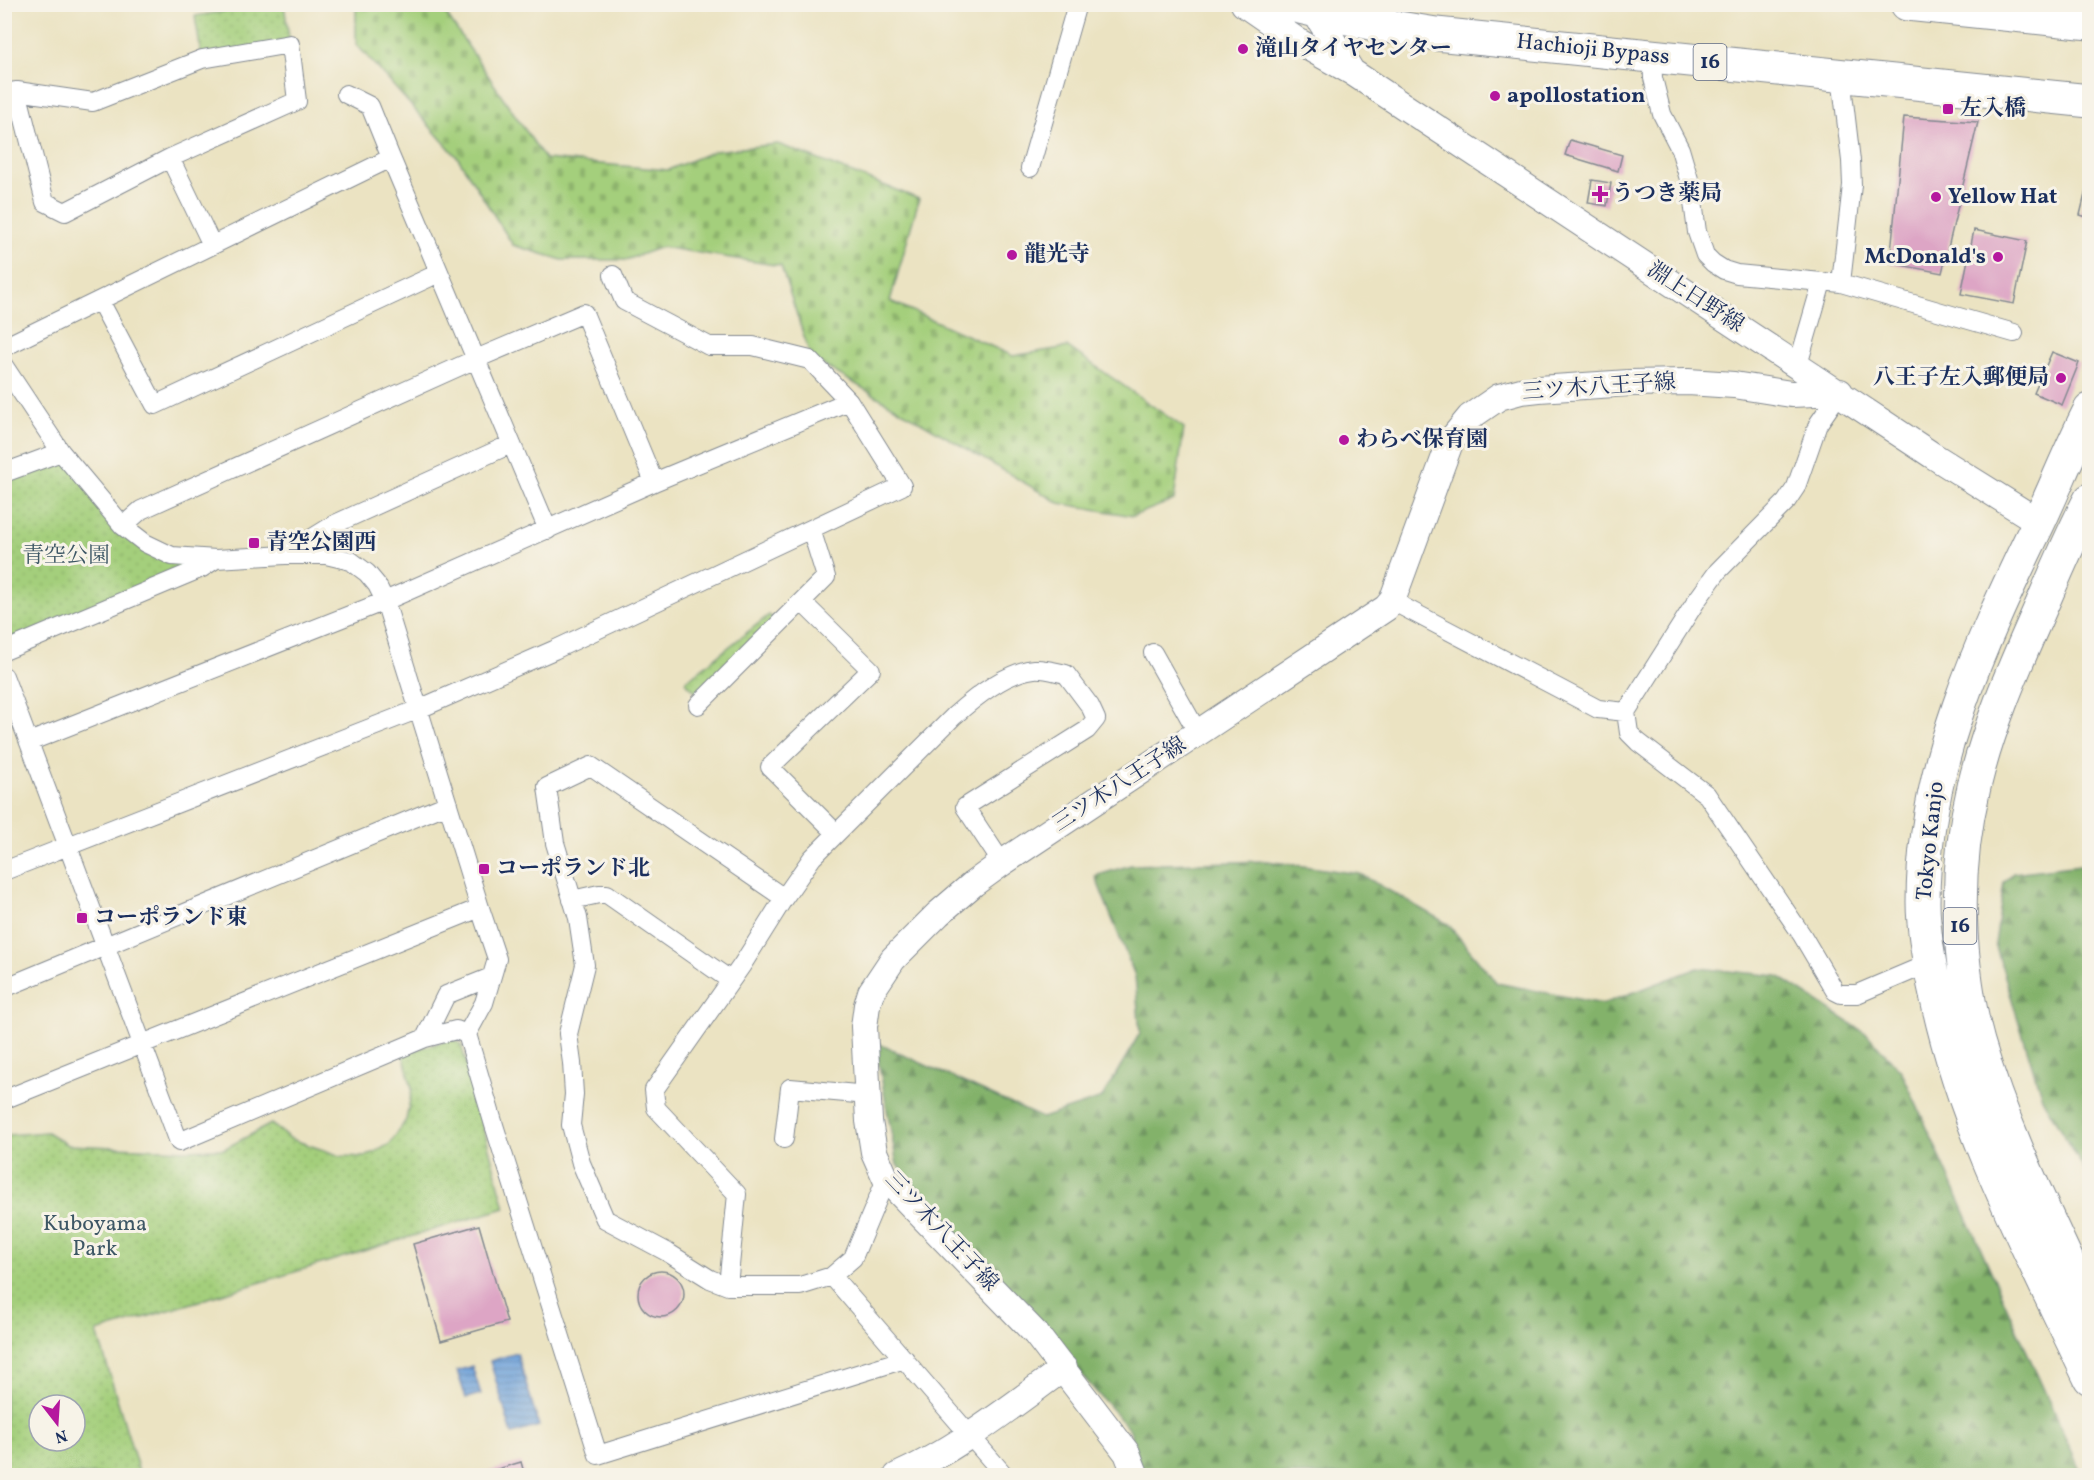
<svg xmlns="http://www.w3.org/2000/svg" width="2094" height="1480" font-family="Vollkorn,'Noto Serif JP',serif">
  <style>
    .forest { fill: url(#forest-firs); stroke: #4f7064; stroke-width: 1.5 }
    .cemetery { fill: url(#cemetery-stones); stroke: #607f6c; stroke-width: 1.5 }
    .park { fill: url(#park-dots); stroke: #607f6c; stroke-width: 1.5; fill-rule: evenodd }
    .water { fill: url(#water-rules); stroke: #44689c; stroke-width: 1.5 }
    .building { fill: #dda5c5 }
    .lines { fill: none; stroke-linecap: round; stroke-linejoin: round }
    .street-casing { stroke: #838990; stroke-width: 20 }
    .secondary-casing { stroke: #838990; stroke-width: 28 }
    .highway-casing { stroke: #838990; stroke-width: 35 }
    .street { stroke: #fff; stroke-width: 18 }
    .secondary { stroke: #fff; stroke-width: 26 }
    .highway { stroke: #fff; stroke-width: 33 }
    .poi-dot { fill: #b5179e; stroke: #f7f3e8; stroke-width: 2 }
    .labels { text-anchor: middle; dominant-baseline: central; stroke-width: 6; stroke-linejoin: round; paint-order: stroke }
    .shield { fill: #f7f3e8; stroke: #5d6a87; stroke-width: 1.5 }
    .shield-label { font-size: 21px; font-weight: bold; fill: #1b2f5e }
    .poi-label { font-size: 22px; font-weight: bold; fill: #1b2f5e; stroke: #f7f3e8; text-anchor: start }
    .street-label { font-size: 22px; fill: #1b2f5e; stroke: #f7f3e8 }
    .park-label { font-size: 22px; fill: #3d5765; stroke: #f7f3e8 }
  </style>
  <defs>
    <pattern id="forest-firs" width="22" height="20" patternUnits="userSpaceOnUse" patternTransform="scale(1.5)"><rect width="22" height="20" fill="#83b26b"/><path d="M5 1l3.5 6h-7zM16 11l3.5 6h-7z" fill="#6a915b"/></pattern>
    <pattern id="cemetery-stones" width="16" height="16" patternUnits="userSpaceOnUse" patternTransform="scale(1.5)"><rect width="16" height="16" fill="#a4cf7b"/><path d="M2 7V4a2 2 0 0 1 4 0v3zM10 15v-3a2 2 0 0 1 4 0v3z" fill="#8db26d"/></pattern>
    <pattern id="park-dots" width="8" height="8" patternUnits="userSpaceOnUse" patternTransform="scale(1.5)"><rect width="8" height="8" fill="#a4cf7b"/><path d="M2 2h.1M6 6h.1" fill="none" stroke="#8db26d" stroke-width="1.8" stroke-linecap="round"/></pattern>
    <pattern id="water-rules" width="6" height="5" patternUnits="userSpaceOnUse" patternTransform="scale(1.5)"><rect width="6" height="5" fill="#6ea1d9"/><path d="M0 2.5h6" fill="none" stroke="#5a84b3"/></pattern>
  </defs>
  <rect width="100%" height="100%" fill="#f7f3e8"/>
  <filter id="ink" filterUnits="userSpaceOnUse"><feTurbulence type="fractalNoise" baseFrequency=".0167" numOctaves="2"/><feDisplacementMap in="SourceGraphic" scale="12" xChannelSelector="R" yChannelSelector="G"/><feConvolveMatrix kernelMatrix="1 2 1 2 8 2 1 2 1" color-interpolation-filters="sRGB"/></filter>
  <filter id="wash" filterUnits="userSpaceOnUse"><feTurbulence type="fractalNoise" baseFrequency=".008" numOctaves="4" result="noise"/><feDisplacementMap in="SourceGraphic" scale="24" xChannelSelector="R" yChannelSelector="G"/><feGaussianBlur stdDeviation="1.35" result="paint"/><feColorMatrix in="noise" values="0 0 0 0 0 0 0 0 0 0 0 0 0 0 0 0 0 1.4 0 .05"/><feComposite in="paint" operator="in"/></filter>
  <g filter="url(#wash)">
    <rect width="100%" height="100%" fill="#ebe3c2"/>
    <path class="forest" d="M1267 861 1360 874 1448 924 1497 983 1603 1004 1698 968 1778 976 1867 1034 1902 1072 2082 1475H1142L1130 1430 897 1165 875 1042 1042 1118 1102 1098 1140 1033 1135 976 1095 876 1131 865Z
      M2089 864H2090L2089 1178 2042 1098 1995 944 2004 882 2013 873Z"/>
    <path class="cemetery" d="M356 5H440L545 159 668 170 714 151 778 144 919 199 890 301 1013 356 1068 347 1184 428 1174 500 1133 516 1059 503 811 358 781 266 662 247 626 260H562L513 245 458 158 356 44Z"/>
    <path class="park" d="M265 5H284L290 44 202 59 195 16Z
      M61 452 145 543 216 559 5 651V473Z
      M769 615 780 623 704 699 685 682Z
      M453 1039 461 1044 505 1208 97 1332 140 1475H5L4 1133 7 1135 47 1132 68 1145 185 1150 224 1149 271 1124 291 1139 341 1156 365 1157 390 1144 406 1120 412 1089 403 1053ZM39 1405H75V1441H39Z"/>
    <path class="water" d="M517 1353 539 1426 512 1434 490 1361Z
      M472 1366 481 1394 466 1398 457 1371Z"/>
    <g id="blocks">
      <path class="building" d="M1904 117 1978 122 1942 273 1890 263Z
        M1570 140 1622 155 1618 171 1565 155Z
        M2089 178H2090V218L2080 215Z
        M1592 180 1611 183 1607 206 1588 203Z
        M1974 230 2027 241 2014 304 1961 294Z
        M2052 352 2079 363 2062 405 2034 393Z
        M479 1225 507 1322 441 1341 413 1244Z
        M638 1294a23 23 0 1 1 46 0a23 23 0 1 1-46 0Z
        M521 1462 525 1476H477V1475Z"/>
    </g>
  </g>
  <g filter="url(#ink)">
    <use href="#blocks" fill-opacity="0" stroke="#838990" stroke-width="1.5"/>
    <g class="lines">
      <defs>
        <path id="street" d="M1652 56 1653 78 1662 114 1680 149 1691 186 1697 232 1705 255 1713 263 1724 270 1737 274 1822 282 1798 365
          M4 93 17 91 93 102 202 59 290 44 297 101 170 158 65 212 45 202 17 91
          M346 94 370 106 391 158
          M170 158 212 245
          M1030 168 1077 4
          M1831 282 1841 283 2014 333
          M1841 283 1852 185 1851 161 1841 76
          M100 301 155 405 439 273
          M4 347 391 158 548 530
          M4 366 61 452 123 526 145 543 172 556 216 559 285 555H326L351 561 367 573 377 585 385 601 480 908 497 959 484 1003 467 1034 456 1030 425 1038 179 1142 4 676
          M4 473 61 452
          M123 526 141 510 476 359 584 313 654 482 849 401
          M285 555 335 524 511 444
          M1392 601 1598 709 1626 712 1697 600 1718 571 1786 502 1796 487 1818 424 1840 392
          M802 602 871 670 770 767 836 833
          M4 651 202 568 216 559
          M1153 653 1198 733
          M698 705 826 577 811 529
          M1626 712 1629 733 1638 742 1707 795 1802 935 1835 991 1841 994H1857L1930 963
          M29 742 385 601 654 482
          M4 871 419 709 554 650 902 486 849 401 810 360 753 346H709L624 301 613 275
          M784 898 591 766 547 787 555 843 578 918 585 965 568 1034 572 1063 574 1094 571 1125 581 1163 605 1219 667 1252 710 1279 728 1286H800L832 1276 853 1258 886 1179
          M572 900 599 894H607L730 980
          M4 988 448 804
          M467 1034 494 1125 598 1455 905 1359
          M425 1038 446 995 491 977
          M4 1094 8 1098 480 908
          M784 1139 790 1088 868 1095
          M832 1276 1005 1476
          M728 1286 737 1194 656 1108 654 1090 742 965 784 898 812 858 954 716C974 698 1006 672 1034 669 1044 668 1056 672 1066 674L1090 706 1096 719 1087 730 965 807 1002 863"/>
        <path id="secondary" d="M1244 4 1299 42 1352 72 1932 455 2039 522
          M1310 4 1350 69
          M897 1476C958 1449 1010 1407 1064 1368
          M1136 1476 1127 1453 1036 1334 886 1179 874 1152 869 1121 864 1027 867 1005 871 992 893 959 938 914 973 884 1002 863 1386 608 1392 601 1451 440 1470 417 1499 397 1521 391 1539 389 1629 383 1688 382 1734 385 1791 394 1840 392"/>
        <path id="highway" d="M1286 4 1374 24 1436 34 2090 101
          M1907 4 2090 23
          M2090 410C2071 447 2056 486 2038 524 1980 644 1923 766 1923 902 1923 934 1930 968 1937 999 1966 1133 2032 1255 2090 1378
          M2090 500C2070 538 2054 577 2037 616 1983 737 1948 831 1964 966 1967 991 1971 1017 1978 1042 2005 1135 2050 1222 2090 1310"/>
      </defs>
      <use href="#street" class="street-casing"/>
      <use href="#secondary" class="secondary-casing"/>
      <use href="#highway" class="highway-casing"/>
      <use href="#street" class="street"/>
      <use href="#secondary" class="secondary"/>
      <use href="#highway" class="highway"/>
    </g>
  </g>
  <g class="poi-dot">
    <circle cx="1243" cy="49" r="6"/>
    <circle cx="1495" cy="96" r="6"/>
    <rect x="1942" y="103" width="12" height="12" rx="3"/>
    <path d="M1597 185h6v6h6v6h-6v6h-6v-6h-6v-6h6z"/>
    <circle cx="1936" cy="197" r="6"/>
    <circle cx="1012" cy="255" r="6"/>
    <circle cx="1998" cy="257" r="6"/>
    <circle cx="2061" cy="378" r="6"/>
    <circle cx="1344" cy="440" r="6"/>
    <rect x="248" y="537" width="12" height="12" rx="3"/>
    <rect x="478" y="863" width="12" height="12" rx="3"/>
    <rect x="76" y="912" width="12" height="12" rx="3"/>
  </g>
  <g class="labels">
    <g class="shield">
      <rect x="1693.5" y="44" width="33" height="36" rx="4.5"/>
      <rect x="1943.5" y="908" width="33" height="36" rx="4.5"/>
    </g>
    <g class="shield-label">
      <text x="1710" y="62">16</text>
      <text x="1960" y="926">16</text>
    </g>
    <g class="poi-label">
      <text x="1255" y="49">滝山タイヤセンター</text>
      <text x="1507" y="96">apollostation</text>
      <text x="1960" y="109">左入橋</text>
      <text x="1612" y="194">うつき薬局</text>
      <text x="1948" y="197">Yellow Hat</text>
      <text x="1024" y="255">龍光寺</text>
      <text x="1986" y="257" text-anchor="end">McDonald's</text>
      <text x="2049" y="378" text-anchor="end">八王子左入郵便局</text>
      <text x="1356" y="440">わらべ保育園</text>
      <text x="266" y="543">青空公園西</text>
      <text x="496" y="869">コーポランド北</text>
      <text x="94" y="918">コーポランド東</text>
    </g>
    <g class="street-label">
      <text transform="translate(1593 50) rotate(6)">Hachioji Bypass</text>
      <text transform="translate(1695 298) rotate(33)">淵上日野線</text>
      <text transform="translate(1599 388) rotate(-4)">三ツ木八王子線</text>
      <text transform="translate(1120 785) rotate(-33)">三ツ木八王子線</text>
      <text transform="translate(1931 841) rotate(-84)">Tokyo Kanjo</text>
      <text transform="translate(941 1232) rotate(47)">三ツ木八王子線</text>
    </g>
    <g class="park-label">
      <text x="66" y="556">青空公園</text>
      <text x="95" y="1224">Kuboyama<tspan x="95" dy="25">Park</tspan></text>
    </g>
  </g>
  <rect width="2094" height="1480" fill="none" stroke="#f7f3e8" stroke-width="24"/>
  <g transform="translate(57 1423) rotate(163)"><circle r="28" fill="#f7f3e8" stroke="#9fa5b1" stroke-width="1.5"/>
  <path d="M0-4.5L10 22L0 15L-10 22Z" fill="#b5179e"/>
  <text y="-9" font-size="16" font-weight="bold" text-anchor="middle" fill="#1b2f5e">N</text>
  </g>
</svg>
